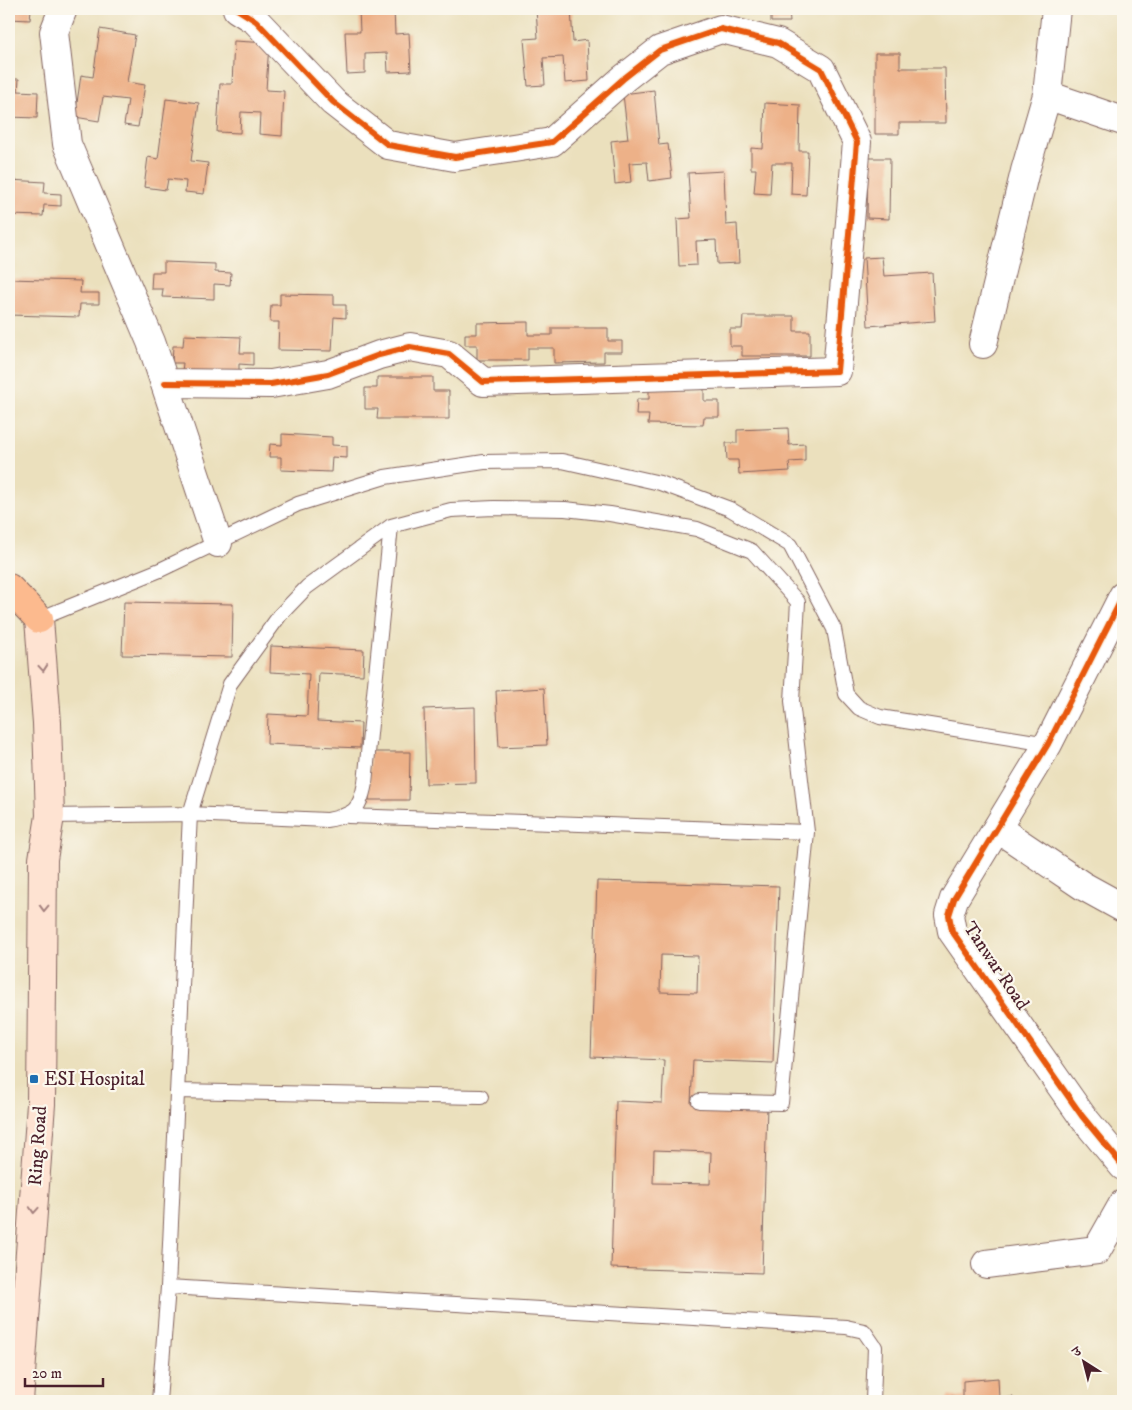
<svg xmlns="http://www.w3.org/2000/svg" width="1132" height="1410" font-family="'IM FELL DW Pica','Noto Serif Devanagari',serif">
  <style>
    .building { fill: #edb188; fill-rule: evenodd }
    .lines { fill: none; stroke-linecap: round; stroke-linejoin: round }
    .lane-casing { stroke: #82635e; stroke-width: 16 }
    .street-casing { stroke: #82635e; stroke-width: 30 }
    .secondary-casing { stroke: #82635e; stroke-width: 30 }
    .primary-casing { stroke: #82635e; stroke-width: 30 }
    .lane { stroke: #fff; stroke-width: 14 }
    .street { stroke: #fff; stroke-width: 28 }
    .secondary { stroke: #fee3d2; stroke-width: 28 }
    .primary { stroke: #fcba8e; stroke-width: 28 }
    .cycleway-casing { stroke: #fbf7ec; stroke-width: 9 }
    .cycleway { stroke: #e8590c; stroke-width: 6 }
    .oneway { stroke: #a4817e }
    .poi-dot { fill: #1f6fb2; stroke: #fbf7ec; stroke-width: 2 }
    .labels { text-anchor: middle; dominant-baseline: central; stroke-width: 4.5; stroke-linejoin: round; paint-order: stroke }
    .street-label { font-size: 19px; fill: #4a1f2b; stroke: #fbf7ec }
    .poi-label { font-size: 19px; fill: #4a1f2b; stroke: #fbf7ec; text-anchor: start }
  </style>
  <rect width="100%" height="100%" fill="#fbf7ec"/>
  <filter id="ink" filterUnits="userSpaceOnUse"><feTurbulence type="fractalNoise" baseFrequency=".02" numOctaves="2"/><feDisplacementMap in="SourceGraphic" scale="10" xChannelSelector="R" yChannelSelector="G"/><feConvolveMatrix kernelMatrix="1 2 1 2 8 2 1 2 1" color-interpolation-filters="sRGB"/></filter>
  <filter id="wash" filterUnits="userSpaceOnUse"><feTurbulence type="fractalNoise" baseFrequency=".0096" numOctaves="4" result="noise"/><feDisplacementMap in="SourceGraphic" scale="20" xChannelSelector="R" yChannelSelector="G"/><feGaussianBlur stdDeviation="1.12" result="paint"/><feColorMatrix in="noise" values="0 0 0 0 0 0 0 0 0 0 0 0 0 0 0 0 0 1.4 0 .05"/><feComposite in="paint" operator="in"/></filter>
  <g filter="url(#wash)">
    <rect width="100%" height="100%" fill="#ebe0bd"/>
    <g id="blocks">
      <path class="building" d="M9 9H31L30 20 9 19Z
        M359 9H394L395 34 409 33 411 71 388 72 387 53 365 54V73L347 74 345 32H360Z
        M536 9H571L573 42 587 40 589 81 565 83 563 57 543 58 545 85 528 86 524 39 538 38Z
        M771 9H789L790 22H771Z
        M100 29 135 35 127 82 145 85 138 127 124 125 128 100 103 97 99 121 75 117 81 75 93 77Z
        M234 41 269 43 266 90 284 91 282 136 259 134 260 113 241 112 240 133 217 132 220 84H232Z
        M875 53H900V68H945L946 123H899V134H875Z
        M9 79H19L18 91 38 92 37 118 9 117Z
        M654 90 659 145 668 144 672 178 649 181 647 162 629 163 631 182 615 184 611 141 628 139 623 94Z
        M166 99 199 103 191 161 208 163 204 194 185 192 186 181 168 179 166 190 144 187 148 157 158 159Z
        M765 103 800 105 799 151H808L806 195 791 194 792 163H772L770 194 754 193 756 169H751V148L763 149Z
        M868 158H890L889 219 867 218Z
        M724 171 726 225 737 224 739 263 717 264 716 240 696 241 697 265 679 266 677 219 691 218 688 173Z
        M9 180 45 182 44 193 61 194V206L44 205 43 216 9 215Z
        M882 257 884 276 932 273 935 321 868 326 864 258Z
        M164 262 215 264V272L231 273 230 285 214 284V299L162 297 163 289H151L152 272H164Z
        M9 279 81 281 80 293H99V304H80L79 317 9 315Z
        M280 294 334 295V305H346V318L334 317 332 351 278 350 279 322H270L271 305H280Z
        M743 316H794V331H810V356H742V346H730V329H742Z
        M528 322V335H552V328H608V341H622V352H604V362L554 363V348H528V360H477V345H465V334H477V323Z
        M184 335 241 337 240 353H253V365L239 364V374L182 372 183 363H172L173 346H183Z
        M377 377H433V391H449V419H377L378 409H365V388H377Z
        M649 388 704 389V401H719V417H704L703 425 648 424 649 415H636L637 399H649Z
        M788 428 789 445 805 444V461L789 462 790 471 739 474 738 460H727L726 443H737V430Z
        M282 434 332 437V445L347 446V458L332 457 331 472 281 470V457H269L270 444 282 445Z
        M124 602 233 604 232 657 122 655Z
        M271 646 364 650 363 675 319 673 317 721 361 723 360 748 267 744 268 714 307 716 309 674 270 672Z
        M544 688 547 745 499 747 496 691Z
        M475 707 476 783 426 784 424 709Z
        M370 752H410L409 800H369Z
        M597 881 779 886 773 1063 693 1060 691 1103 767 1106 762 1273 611 1268 616 1101 662 1103 664 1060 591 1057ZM661 955 698 956 697 993 660 992ZM654 1150 711 1152 710 1184 653 1183Z
        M998 1378 999 1398 1013 1397V1401H947L948 1396 963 1397V1381Z"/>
    </g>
  </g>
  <g filter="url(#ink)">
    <use href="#blocks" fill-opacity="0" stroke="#82635e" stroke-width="1"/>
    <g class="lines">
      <defs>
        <path id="lane" d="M39 619 160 570 298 504 385 477 484 462 562 461 660 483 730 509 790 545 834 629 846 694 859 708 880 717 1048 744
          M50 816 190 814 327 820C353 815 360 811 365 783L391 526
          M348 816 807 832
          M177 1091 481 1097
          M168 1287 190 814 230 684 280 615 307 587 391 526 451 510 494 508 565 509 610 514 697 529 752 551 798 602 792 701 807 832 781 1103 699 1101
          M159 1401 168 1287 846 1327 864 1331 875 1347 873 1401"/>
        <path id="street" d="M63 9 54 32 67 144 151 342 218 543
          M1047 95 1123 121
          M983 344 1025 171 1047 95 1056 9
          M165 383 271 384 328 374 379 355 410 347 449 354 483 382 837 371 857 142 821 69 778 43 721 29 660 50 623 79 552 142 455 157 388 145 333 102 256 21 237 9
          M1123 596 1048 744 954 899 949 915 952 931 1082 1116 1123 1166
          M997 828 1083 886 1123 908
          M986 1264 1097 1250 1123 1204"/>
        <path id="secondary" d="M19 1401 41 1104 43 859 50 816 47 723 39 619"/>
        <path id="primary" d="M9 588 39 619"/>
      </defs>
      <use href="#lane" class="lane-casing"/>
      <use href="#street" class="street-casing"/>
      <use href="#secondary" class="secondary-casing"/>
      <use href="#primary" class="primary-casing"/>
      <use href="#lane" class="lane"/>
      <use href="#street" class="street"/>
      <use href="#secondary" class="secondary"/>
      <use href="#primary" class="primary"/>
      <defs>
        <path id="cycleway" d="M165 383 271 384 328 374 379 355 410 347 449 354 483 382 837 371 857 142 821 69 778 43 721 29 660 50 623 79 552 142 455 157 388 145 333 102 256 21 237 9
          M1123 596 1048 744 954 899 949 915 952 931 1082 1116 1123 1166"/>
      </defs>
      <use href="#cycleway" class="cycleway-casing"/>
      <use href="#cycleway" class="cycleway"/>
    </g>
    <defs><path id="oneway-chevron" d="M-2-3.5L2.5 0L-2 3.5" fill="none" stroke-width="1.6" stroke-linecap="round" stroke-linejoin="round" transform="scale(1.25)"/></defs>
    <g class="oneway">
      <use href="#oneway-chevron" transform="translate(43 668) rotate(85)"/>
      <use href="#oneway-chevron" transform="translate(44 908) rotate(92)"/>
      <use href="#oneway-chevron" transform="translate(34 1210) rotate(94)"/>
    </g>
  </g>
  <rect class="poi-dot" x="29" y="1074" width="10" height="10" rx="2.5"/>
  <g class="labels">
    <g class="street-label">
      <text transform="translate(996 966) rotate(56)">Tanwar Road</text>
      <text transform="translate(38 1146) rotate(-86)">Ring Road</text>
    </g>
    <g class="poi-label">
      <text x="44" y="1079">ESI Hospital</text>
    </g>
  </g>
  <rect width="1132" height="1410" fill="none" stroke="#fbf7ec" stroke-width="30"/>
  <g transform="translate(1084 1362) rotate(324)" stroke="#fbf7ec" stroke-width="4" paint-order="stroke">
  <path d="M0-4L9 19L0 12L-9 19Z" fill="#4a1f2b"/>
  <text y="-8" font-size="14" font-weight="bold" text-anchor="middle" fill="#4a1f2b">उ</text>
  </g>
  <path d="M25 1378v8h78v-8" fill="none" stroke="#4a1f2b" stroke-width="2.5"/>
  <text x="32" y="1378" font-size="15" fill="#4a1f2b" stroke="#fbf7ec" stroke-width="4" paint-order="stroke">20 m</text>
</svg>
